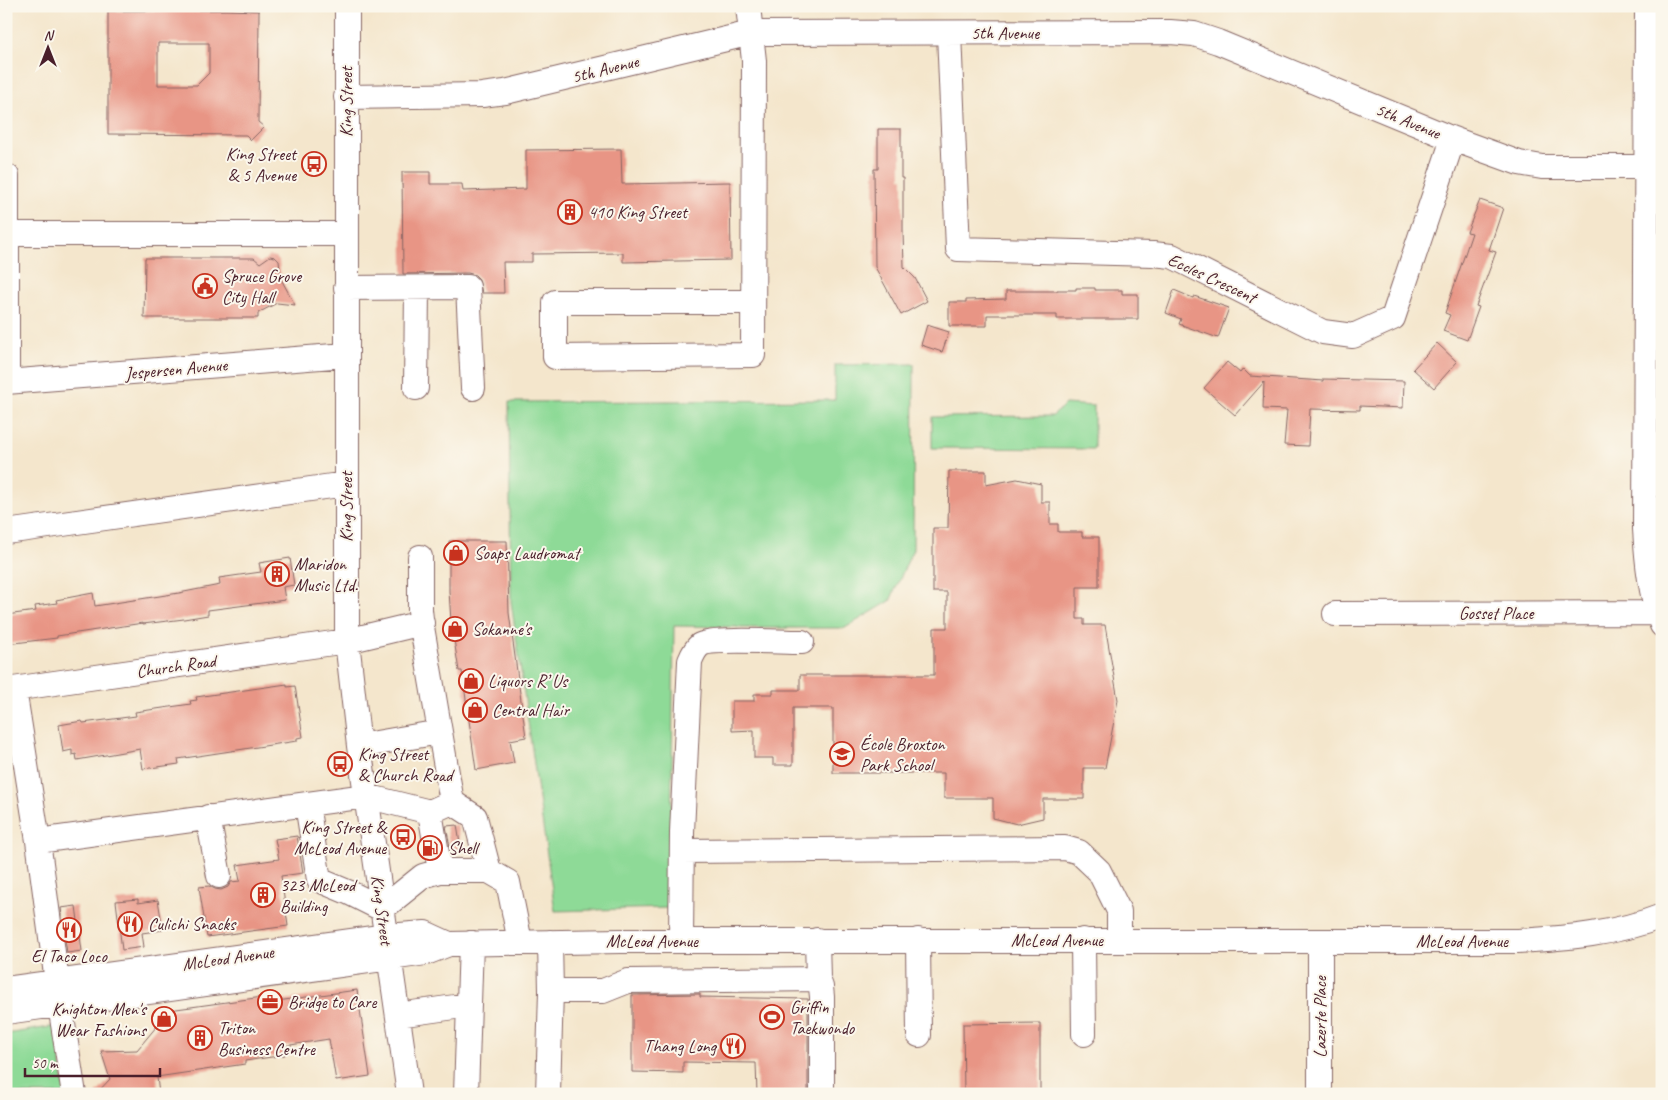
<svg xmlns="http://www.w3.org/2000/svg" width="1668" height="1100" font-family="Caveat,sans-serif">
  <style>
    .green { fill: #8eda97; stroke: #6c7c61 }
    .building { fill: #e89585; fill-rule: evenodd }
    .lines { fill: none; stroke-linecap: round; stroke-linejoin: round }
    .minor-casing { stroke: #866563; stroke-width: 26 }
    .minor { stroke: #fff; stroke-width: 24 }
    .labels { text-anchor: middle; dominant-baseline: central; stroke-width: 4; stroke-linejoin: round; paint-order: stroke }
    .street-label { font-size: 18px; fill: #4a1f2b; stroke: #fbf7ec }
    .poi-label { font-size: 18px; fill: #4a1f2b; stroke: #fbf7ec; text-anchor: start }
  </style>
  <rect width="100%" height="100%" fill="#fbf7ec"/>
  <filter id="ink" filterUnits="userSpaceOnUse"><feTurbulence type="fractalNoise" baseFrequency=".02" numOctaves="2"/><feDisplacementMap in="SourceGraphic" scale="10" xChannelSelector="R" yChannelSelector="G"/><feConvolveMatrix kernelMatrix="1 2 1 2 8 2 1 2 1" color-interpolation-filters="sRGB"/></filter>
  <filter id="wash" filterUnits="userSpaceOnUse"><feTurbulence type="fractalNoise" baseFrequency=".0096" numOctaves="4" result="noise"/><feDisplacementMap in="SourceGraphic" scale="20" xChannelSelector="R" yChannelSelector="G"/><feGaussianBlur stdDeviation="1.12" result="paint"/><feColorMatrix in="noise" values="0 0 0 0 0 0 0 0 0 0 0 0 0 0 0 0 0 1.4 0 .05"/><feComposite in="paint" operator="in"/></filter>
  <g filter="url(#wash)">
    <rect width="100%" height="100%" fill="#f4e6cc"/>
    <path class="green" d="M914 364 913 549 890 601 845 628H741L736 627 674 626 670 908 555 911 511 602 509 402 835 400V365Z
      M1065 404 1094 406V449L932 448V417L1053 416Z
      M56 1026 65 1094H6V1034Z"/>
    <g id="blocks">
      <path class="building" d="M227 10 259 11 258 122 264 127 251 140 246 135 108 134V11ZM158 43H209V73L197 85H158Z
        M878 129H901V178H903V231L904 267 915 278 927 301 901 315 875 267 874 169H878Z
        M621 149 622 184 730 182 731 260 623 262V253L532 254V262H503L504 293H482L479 279 475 275 468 273 403 274 402 172H430V184H462L463 191 526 189V150Z
        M1480 200 1503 208 1489 250 1496 252 1476 306 1479 307 1467 340 1443 331 1450 315 1445 313 1472 233 1467 232Z
        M270 256 275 257 279 261 281 279 295 305 277 303 258 313V318H144L145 258H254L260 263Z
        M1076 288H1095V290H1122V294H1138V319H1057V315H987V326H949V302H966V300L1006 299V291H1057V290H1076Z
        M1174 290 1193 298 1194 296 1229 308 1218 338 1179 324 1181 319 1166 313Z
        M927 325 949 332 942 352 921 345Z
        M1437 343 1457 362 1434 388 1413 369Z
        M1227 362 1240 373 1243 369 1250 376 1323 381V379L1404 381 1403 408 1360 406V410L1310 409 1308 446 1284 445 1287 410 1263 409 1264 382 1235 415 1204 388Z
        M949 471H986V485L1017 479 1041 484V502H1050V524H1058V532H1082V537H1099V587H1077V619H1084V625H1105L1118 700 1105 768H1084V799H1043V818L1017 824 993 818V798H944V773H833V708H793V765H773V758H754V730L732 731V701H754V694H773V690H800V675H934V628H947V592H933V528H948Z
        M449 541H507L509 613 526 737 510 740 514 763 476 770 462 671H459L451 621 449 591Z
        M290 558 294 585 283 587 285 600 208 610V615L184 619 143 624V623L57 636V638L6 644V615L36 611 35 606 57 603 56 600 93 593 95 606 179 593 220 585 219 578 261 572 259 563Z
        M287 684V687L295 686 303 737 297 738V741L178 759 179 764 143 769 140 749 77 760 76 754 72 755V750L63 752 59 725 82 721 83 723 136 716 135 712 191 704 190 701 197 700 196 697Z
        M457 825 461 850 451 852 446 826Z
        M297 836 303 873 281 876 288 926 207 937 199 887 209 886 215 889 221 890 228 887 231 882 240 881 237 865 279 859 275 839Z
        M138 899V903L158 900 163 930 142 933 144 947 122 950 116 901Z
        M76 906 82 951 67 953 61 908Z
        M357 990 370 1076 336 1081 329 1039 284 1046 285 1055 245 1061V1064L157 1077 159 1094H96L110 1079 101 1051 137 1050 157 1026 155 1012 277 995V1001Z
        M700 994V997L808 999V1094H757L756 1063 683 1062V1073L632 1072V995Z
        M1040 1023V1094H964L963 1024Z"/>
    </g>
  </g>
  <g filter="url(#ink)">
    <use href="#blocks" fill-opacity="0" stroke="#866563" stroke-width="1"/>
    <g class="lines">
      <defs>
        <path id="minor" d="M347 6V641L359 746 409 1094
          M748 6 754 61 753 355 555 357V302H753
          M1647 6 1645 529C1647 562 1650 594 1662 625
          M949 33 958 249 1153 254 1172 256 1323 332 1353 336 1393 318 1453 139
          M346 97 482 95 505 92 751 33 1170 32 1194 34 1218 42 1453 139 1519 163 1542 167H1647
          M7 176V382
          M7 234H347
          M346 288 468 287 473 388
          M6 382 346 355
          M416 388 417 288
          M6 532 346 484
          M420 557V610L422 627 452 802 475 817 489 871 508 882 520 942
          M1335 614 1657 613
          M14 689 38 841 57 982
          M6 690 347 641 422 623
          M359 746 440 732
          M307 804 319 880 350 893 382 909 423 876 440 871H489
          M430 812 440 871
          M208 817 219 876
          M38 841 366 796 430 812 452 802
          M682 851 1065 848 1079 852 1099 871 1119 911V940
          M817 940 818 979 821 987 822 997V1094
          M918 940 919 1035
          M1083 940 1084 1034
          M681 941 682 832 690 661C692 656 695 649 700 645 710 638 786 642 802 642
          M1320 941V1094
          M6 989 387 936 425 933 449 944
          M551 991H603L628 981 818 979
          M60 1005 74 1094
          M6 1012 426 953 449 944 620 941H1518C1567 938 1616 934 1662 916
          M398 1015 469 1005
          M466 1094 471 943
          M548 1094 551 991 550 942"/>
      </defs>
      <use href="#minor" class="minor-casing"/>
      <use href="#minor" class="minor"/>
    </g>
  </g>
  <defs>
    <symbol id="bus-ring" viewBox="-11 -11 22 22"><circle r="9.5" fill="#fbf7ec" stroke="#c8321e" stroke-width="1.5"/><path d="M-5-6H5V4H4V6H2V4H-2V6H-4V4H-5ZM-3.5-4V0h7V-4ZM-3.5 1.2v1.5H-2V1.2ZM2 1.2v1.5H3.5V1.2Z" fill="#c8321e"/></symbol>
    <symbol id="building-ring" viewBox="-11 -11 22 22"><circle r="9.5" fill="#fbf7ec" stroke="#c8321e" stroke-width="1.5"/><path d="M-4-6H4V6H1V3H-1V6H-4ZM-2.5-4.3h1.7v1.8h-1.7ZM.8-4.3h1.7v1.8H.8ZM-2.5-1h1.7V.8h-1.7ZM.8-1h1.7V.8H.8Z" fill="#c8321e"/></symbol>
    <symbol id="civic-ring" viewBox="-11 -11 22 22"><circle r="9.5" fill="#fbf7ec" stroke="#c8321e" stroke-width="1.5"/><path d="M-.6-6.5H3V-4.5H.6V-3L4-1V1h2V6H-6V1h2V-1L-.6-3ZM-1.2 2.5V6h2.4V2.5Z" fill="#c8321e"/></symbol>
    <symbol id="shop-ring" viewBox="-11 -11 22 22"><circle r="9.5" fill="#fbf7ec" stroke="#c8321e" stroke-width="1.5"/><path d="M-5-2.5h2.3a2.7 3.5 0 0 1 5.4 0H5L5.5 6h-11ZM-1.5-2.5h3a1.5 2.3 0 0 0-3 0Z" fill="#c8321e"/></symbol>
    <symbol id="school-ring" viewBox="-11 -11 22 22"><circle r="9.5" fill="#fbf7ec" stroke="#c8321e" stroke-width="1.5"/><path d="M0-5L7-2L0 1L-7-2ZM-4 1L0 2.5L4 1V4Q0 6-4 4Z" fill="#c8321e"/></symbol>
    <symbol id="fuel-ring" viewBox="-11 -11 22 22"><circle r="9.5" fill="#fbf7ec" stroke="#c8321e" stroke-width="1.5"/><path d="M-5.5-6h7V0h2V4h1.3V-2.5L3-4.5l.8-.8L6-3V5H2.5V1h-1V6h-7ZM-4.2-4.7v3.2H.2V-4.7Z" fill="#c8321e"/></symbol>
    <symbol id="restaurant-ring" viewBox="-11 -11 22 22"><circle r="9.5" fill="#fbf7ec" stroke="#c8321e" stroke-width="1.5"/><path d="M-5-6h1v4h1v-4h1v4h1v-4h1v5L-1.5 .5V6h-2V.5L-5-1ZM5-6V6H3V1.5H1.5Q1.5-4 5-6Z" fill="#c8321e"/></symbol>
    <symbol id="office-ring" viewBox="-11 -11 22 22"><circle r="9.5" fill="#fbf7ec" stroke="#c8321e" stroke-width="1.5"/><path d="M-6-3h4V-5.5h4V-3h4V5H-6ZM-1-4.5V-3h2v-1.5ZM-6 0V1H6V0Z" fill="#c8321e"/></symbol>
    <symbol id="stadium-ring" viewBox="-11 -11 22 22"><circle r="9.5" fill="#fbf7ec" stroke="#c8321e" stroke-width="1.5"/><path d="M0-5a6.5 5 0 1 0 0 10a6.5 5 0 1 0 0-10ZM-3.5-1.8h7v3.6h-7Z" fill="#c8321e"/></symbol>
  </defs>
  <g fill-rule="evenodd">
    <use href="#bus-ring" x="300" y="150" width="28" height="28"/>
    <use href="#building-ring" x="556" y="198" width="28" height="28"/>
    <use href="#civic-ring" x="191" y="272" width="28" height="28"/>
    <use href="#shop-ring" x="442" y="539" width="28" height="28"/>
    <use href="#building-ring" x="263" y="560" width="28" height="28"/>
    <use href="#shop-ring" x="441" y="615" width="28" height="28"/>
    <use href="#shop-ring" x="457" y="667" width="28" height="28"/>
    <use href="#shop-ring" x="461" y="696" width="28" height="28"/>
    <use href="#school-ring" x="828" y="740" width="28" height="28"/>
    <use href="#bus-ring" x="326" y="750" width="28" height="28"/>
    <use href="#bus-ring" x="389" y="823" width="28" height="28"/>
    <use href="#fuel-ring" x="416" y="834" width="28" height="28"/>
    <use href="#building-ring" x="249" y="881" width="28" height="28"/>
    <use href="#restaurant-ring" x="116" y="910" width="28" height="28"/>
    <use href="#restaurant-ring" x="55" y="916" width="28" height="28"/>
    <use href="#office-ring" x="256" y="988" width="28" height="28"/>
    <use href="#stadium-ring" x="758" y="1003" width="28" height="28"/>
    <use href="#shop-ring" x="150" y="1005" width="28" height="28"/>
    <use href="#building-ring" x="186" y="1024" width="28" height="28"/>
    <use href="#restaurant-ring" x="719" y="1032" width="28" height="28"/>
  </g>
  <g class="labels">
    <g class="street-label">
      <text x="1005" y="33">5th Avenue</text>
      <text transform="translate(605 69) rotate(-14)">5th Avenue</text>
      <text transform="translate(346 102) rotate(-90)">King Street</text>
      <text transform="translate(1408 121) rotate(22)">5th Avenue</text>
      <text transform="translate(1212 278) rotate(25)">Eccles Crescent</text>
      <text transform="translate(176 369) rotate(-5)">Jespersen Avenue</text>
      <text transform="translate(346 507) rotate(-90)">King Street</text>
      <text x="1496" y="613">Gosset Place</text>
      <text transform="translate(176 666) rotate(-8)">Church Road</text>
      <text transform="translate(382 910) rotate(82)">King Street</text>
      <text x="1057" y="940">McLeod Avenue</text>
      <text x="652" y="941">McLeod Avenue</text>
      <text x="1462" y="941">McLeod Avenue</text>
      <text transform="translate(228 958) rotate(-8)">McLeod Avenue</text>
      <text transform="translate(1320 1017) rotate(-90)">Lazerte Place</text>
    </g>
    <g class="poi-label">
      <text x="296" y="154" text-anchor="end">King Street<tspan x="296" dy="21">&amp; 5 Avenue</tspan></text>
      <text x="588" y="212">410 King Street</text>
      <text x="222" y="276">Spruce Grove<tspan x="222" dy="21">City Hall</tspan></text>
      <text x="474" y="553">Soaps Laudromat</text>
      <text x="294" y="564">Maridon<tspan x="294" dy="21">Music Ltd.</tspan></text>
      <text x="472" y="629">Sokanne's</text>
      <text x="488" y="681">Liquors R’ Us</text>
      <text x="492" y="710">Central Hair</text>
      <text x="860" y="744">École Broxton<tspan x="860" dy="21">Park School</tspan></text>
      <text x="358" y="754">King Street<tspan x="358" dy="21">&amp; Church Road</tspan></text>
      <text x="386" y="827" text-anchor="end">King Street &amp;<tspan x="386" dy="21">McLeod Avenue</tspan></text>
      <text x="448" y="848">Shell</text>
      <text x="280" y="885">323 McLeod<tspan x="280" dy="21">Building</tspan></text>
      <text x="148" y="924">Culichi Snacks</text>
      <text x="69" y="956" text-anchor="middle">El Taco Loco</text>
      <text x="288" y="1002">Bridge to Care</text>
      <text x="790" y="1007">Griffin<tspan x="790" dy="21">Taekwondo</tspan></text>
      <text x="146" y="1009" text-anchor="end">Knighton Men's<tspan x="146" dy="21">Wear Fashions</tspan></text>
      <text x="218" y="1028">Triton<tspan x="218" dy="21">Business Centre</tspan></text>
      <text x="716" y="1046" text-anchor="end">Thang Long</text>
    </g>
  </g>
  <rect width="1668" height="1100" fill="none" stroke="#fbf7ec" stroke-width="25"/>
  <g transform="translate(48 48)" stroke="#fbf7ec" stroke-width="4" paint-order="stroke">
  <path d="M0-4L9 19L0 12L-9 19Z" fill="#4a1f2b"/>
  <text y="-8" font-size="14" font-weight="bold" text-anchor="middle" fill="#4a1f2b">N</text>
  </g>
  <path d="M25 1068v8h135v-8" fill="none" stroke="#4a1f2b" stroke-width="2.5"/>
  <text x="32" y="1068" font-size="15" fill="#4a1f2b" stroke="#fbf7ec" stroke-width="4" paint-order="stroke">50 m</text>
</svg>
